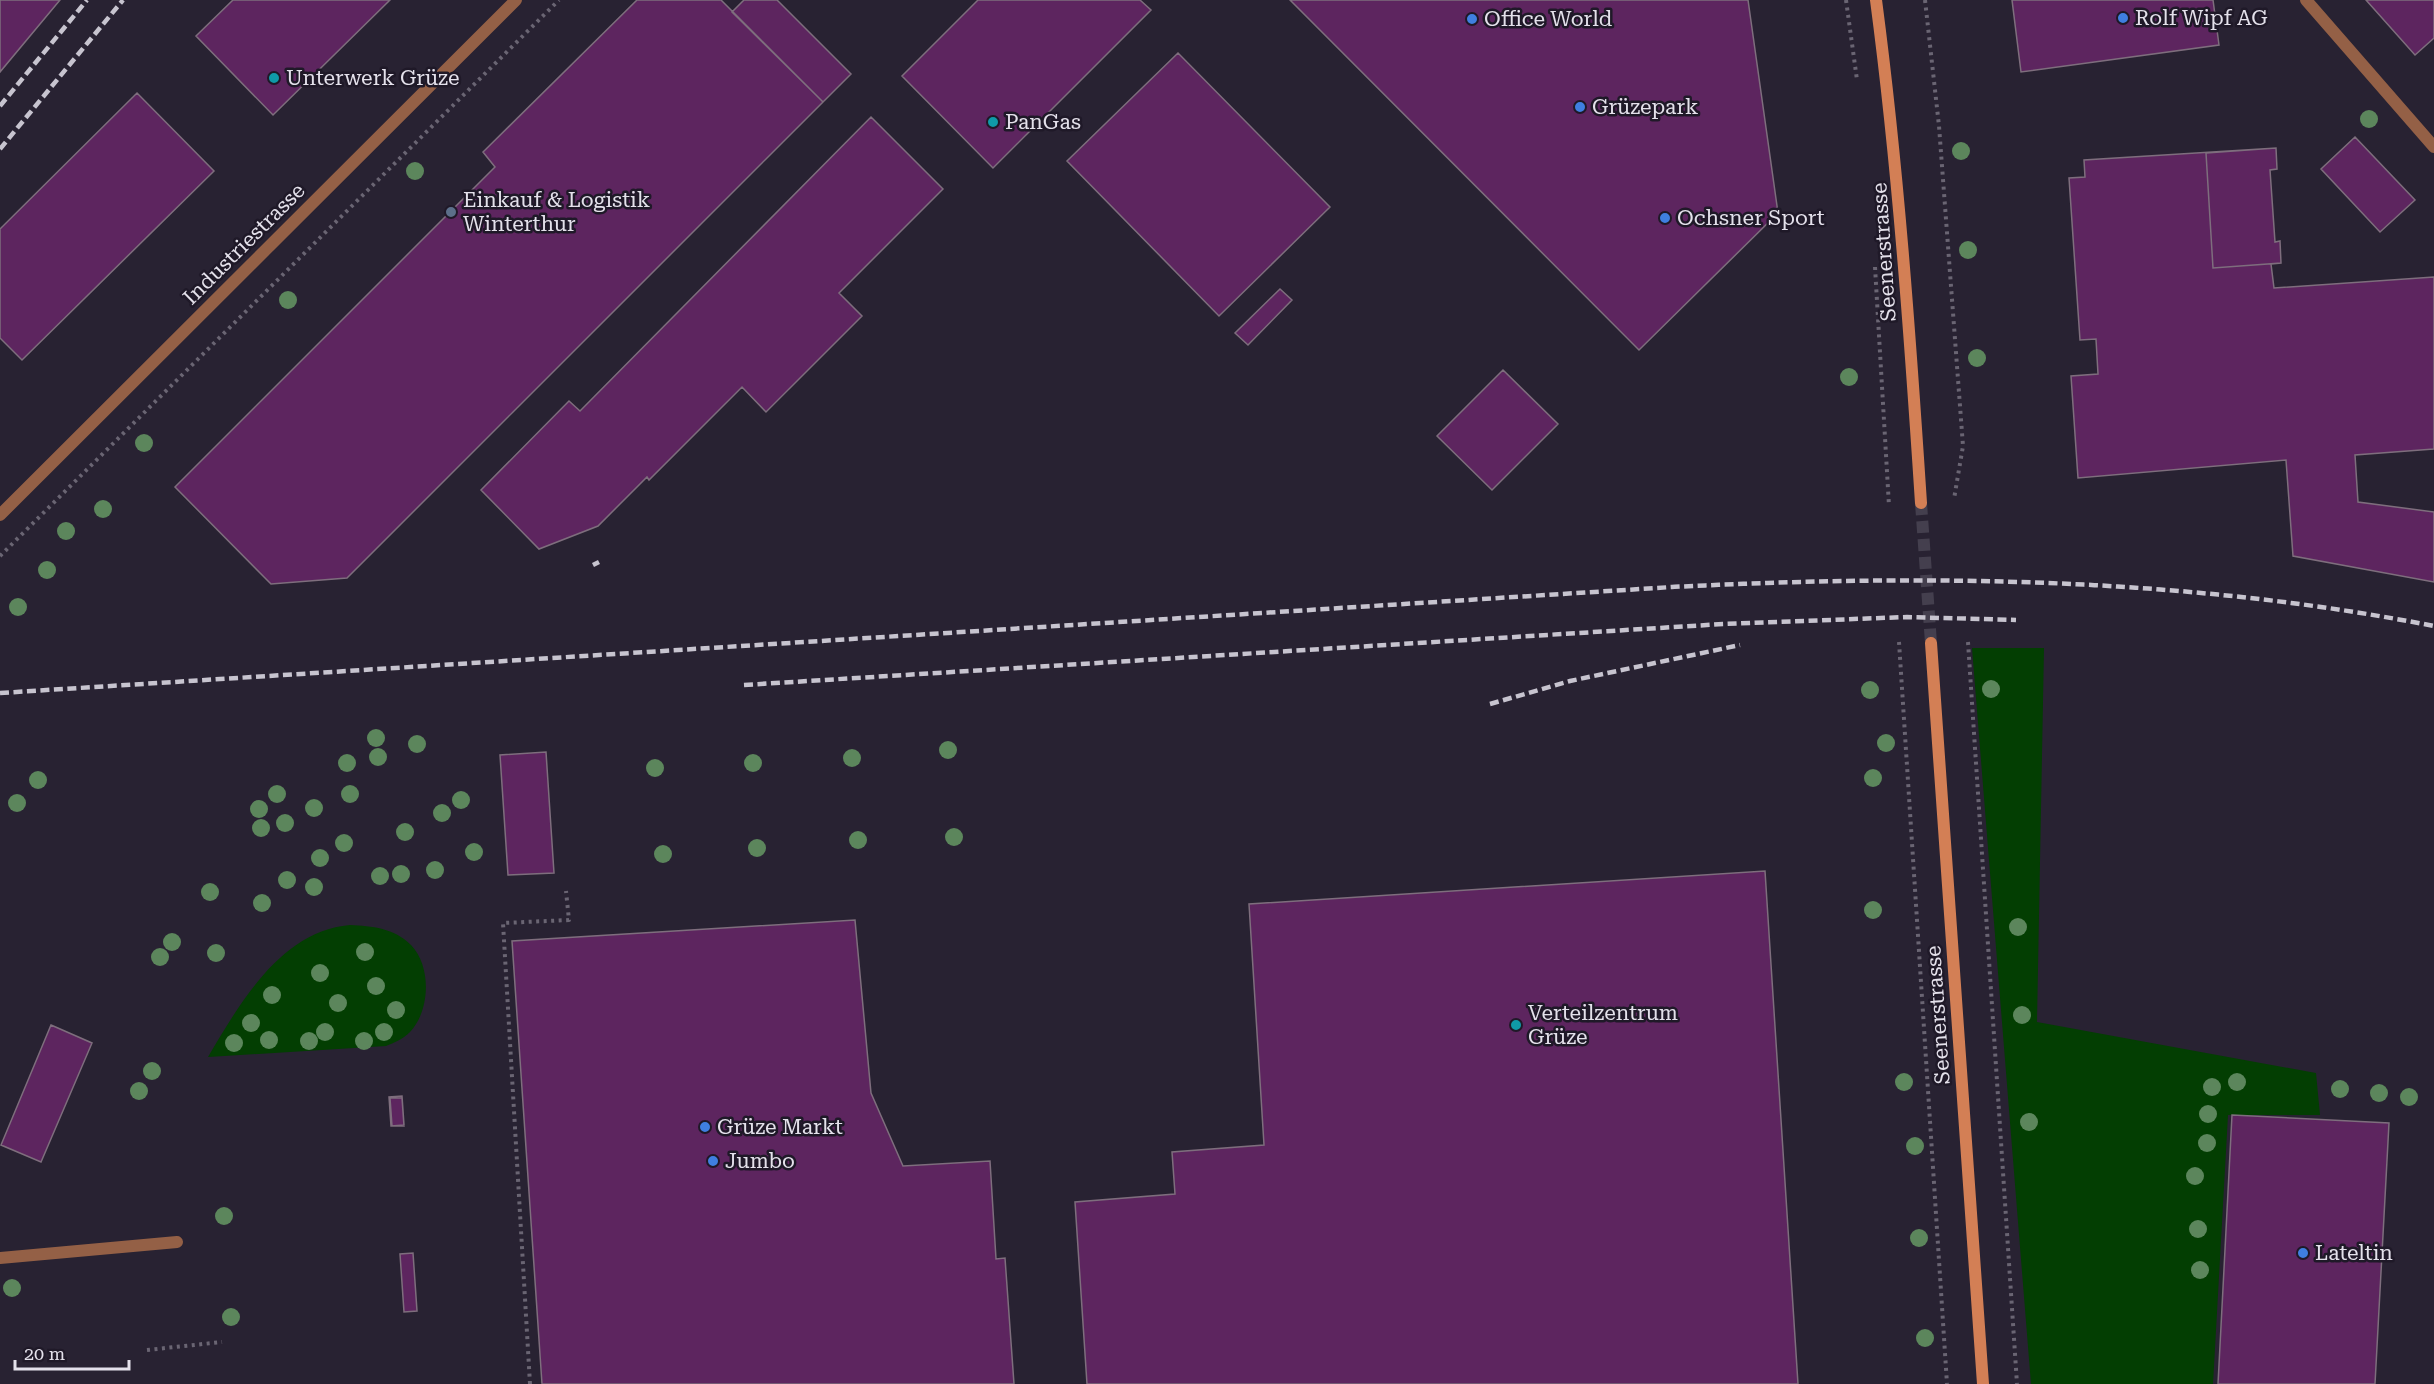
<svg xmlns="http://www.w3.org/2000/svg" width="2434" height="1384" font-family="'Roboto Serif',serif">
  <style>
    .green { fill: #033e02 }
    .building { fill: #5d255f; stroke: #7e6e7d; stroke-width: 1.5 }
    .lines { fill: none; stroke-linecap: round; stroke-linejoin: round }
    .secondary-tunnel { stroke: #443f4e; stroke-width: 12; stroke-dasharray: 12 6; stroke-linecap: butt }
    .path { stroke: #6a6573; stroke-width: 4; stroke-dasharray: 3 4.5; stroke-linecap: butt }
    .service { stroke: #946046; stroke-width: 12 }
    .minor { stroke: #946046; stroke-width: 12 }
    .tertiary { stroke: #946046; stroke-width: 12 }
    .secondary { stroke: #d37f55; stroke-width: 12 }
    .rail { stroke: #c7c4cf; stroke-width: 4.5; stroke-dasharray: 9 4.5; stroke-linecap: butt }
    .tree { fill: #5c865c }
    .shop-dot { fill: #3f7fe0; stroke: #1f1928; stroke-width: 2 }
    .culture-dot { fill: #0f9aa8; stroke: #1f1928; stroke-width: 2 }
    .service-dot { fill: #5c6f8a; stroke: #1f1928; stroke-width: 2 }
    .labels { text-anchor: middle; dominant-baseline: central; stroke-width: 5; stroke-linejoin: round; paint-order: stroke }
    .poi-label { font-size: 21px; fill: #e4e1eb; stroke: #1f1928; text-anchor: start }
    .street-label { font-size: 21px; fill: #e4e1eb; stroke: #1f1928 }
  </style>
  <rect width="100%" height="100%" fill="#282232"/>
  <path class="green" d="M1972 648H2044L2037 1022 2316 1073 2320 1115H2228L2213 1384H2031Z
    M350 925C372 926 394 928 411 945 432 967 430 1011 410 1032 403 1039 394 1043 386 1046L208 1057C240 1003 281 931 350 925Z"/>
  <path class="building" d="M0 0H60L0 72Z
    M233 0H390L273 115 196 36Z
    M637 0H721L823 102 347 578 271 584 175 487 495 167 483 152Z
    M744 0H777L851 74 823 102 732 12Z
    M978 0H1140L1151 10 993 168 902 76Z
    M1290 0H1748L1778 213 1639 350Z
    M2012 0H2213L2219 45 2021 72Z
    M2366 0H2434V38L2415 55Z
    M1178 53 1330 207 1219 316 1067 161Z
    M137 93 214 171 22 360 0 338V229Z
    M871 117 943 189 839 293 862 316 766 412 742 387 649 480 647 477 598 526 539 549 481 490 569 401 580 411Z
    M2355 137 2415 200 2380 232 2321 169Z
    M2276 148 2277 169 2270 170 2275 242 2280 241 2281 263 2271 264 2274 288 2434 277V449L2355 455 2358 502 2434 512V582L2293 556 2286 460 2078 478 2071 376 2098 374 2096 339 2080 340 2069 178 2085 177 2084 160Z
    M2276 148 2277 169 2270 170 2275 242 2280 241 2281 263 2213 268 2206 153Z
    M1280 289 1292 300 1248 345 1235 333Z
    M1503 370 1558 424 1492 490 1437 436Z
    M546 752 554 873 508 875 500 755Z
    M1765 871 1798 1384H1087L1075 1202 1175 1194 1172 1152 1264 1145 1249 904Z
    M855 920 871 1093 903 1166 990 1161 996 1259 1005 1258 1014 1384H542L512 941Z
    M51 1025 92 1043 41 1162 1 1145Z
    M402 1096 404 1125 391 1126 389 1097Z
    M390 1098H402L404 1126H392Z
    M2232 1115 2389 1123 2375 1384H2218Z
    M413 1253 417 1311 404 1312 400 1254Z"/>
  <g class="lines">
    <path class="secondary-tunnel" d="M1921 503 1931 643"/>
    <path class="path" d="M1846 0 1857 80
      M1925 0 1939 126 1963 446 1954 499
      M1875 267 1889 506
      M0 556 559 0
      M1899 642 1947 1384
      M1968 642 2017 1384
      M147 1350 222 1342
      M530 1384 503 923 569 920 566 891"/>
    <path class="service" d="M0 1258 177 1242"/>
    <path class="minor" d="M2306 0 2434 147"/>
    <path class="tertiary" d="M0 515 516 0"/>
    <path class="secondary" d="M1876 0C1898 167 1910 335 1921 503
      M1931 643 1983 1384"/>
    <path class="rail" d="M0 106 87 0
      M0 149 123 0
      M593 565 599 562
      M744 685 1723 624 1907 617 2016 620
      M0 693 1672 587C1927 574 2183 577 2434 626
      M1490 704 1570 681 1740 645"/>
  </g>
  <g class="tree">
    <circle cx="2369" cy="119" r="9"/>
    <circle cx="1961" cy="151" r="9"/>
    <circle cx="415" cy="171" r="9"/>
    <circle cx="1968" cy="250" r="9"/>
    <circle cx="288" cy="300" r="9"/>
    <circle cx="1977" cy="358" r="9"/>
    <circle cx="1849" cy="377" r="9"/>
    <circle cx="144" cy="443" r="9"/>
    <circle cx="103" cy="509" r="9"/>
    <circle cx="66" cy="531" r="9"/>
    <circle cx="47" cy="570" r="9"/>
    <circle cx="18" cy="607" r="9"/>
    <circle cx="1991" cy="689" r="9"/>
    <circle cx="1870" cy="690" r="9"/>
    <circle cx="376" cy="738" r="9"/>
    <circle cx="1886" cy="743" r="9"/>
    <circle cx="417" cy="744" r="9"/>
    <circle cx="948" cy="750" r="9"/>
    <circle cx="378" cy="757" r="9"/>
    <circle cx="852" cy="758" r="9"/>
    <circle cx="347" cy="763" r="9"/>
    <circle cx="753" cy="763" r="9"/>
    <circle cx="655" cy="768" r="9"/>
    <circle cx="1873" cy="778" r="9"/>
    <circle cx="38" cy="780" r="9"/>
    <circle cx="277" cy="794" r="9"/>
    <circle cx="350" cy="794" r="9"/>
    <circle cx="461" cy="800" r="9"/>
    <circle cx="17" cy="803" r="9"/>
    <circle cx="314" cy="808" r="9"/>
    <circle cx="259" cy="809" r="9"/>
    <circle cx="442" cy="813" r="9"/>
    <circle cx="285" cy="823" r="9"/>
    <circle cx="261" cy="828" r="9"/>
    <circle cx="405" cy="832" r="9"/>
    <circle cx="954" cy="837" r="9"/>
    <circle cx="858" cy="840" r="9"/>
    <circle cx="344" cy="843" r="9"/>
    <circle cx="757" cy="848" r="9"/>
    <circle cx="474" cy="852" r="9"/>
    <circle cx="663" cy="854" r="9"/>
    <circle cx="320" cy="858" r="9"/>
    <circle cx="435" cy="870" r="9"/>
    <circle cx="401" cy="874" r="9"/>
    <circle cx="380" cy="876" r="9"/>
    <circle cx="287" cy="880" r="9"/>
    <circle cx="314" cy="887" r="9"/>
    <circle cx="210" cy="892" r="9"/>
    <circle cx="262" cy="903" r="9"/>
    <circle cx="1873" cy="910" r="9"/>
    <circle cx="2018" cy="927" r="9"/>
    <circle cx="172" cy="942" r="9"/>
    <circle cx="365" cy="952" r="9"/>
    <circle cx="216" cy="953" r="9"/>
    <circle cx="160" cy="957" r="9"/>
    <circle cx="320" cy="973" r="9"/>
    <circle cx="376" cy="986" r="9"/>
    <circle cx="272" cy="995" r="9"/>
    <circle cx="338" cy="1003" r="9"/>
    <circle cx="396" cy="1010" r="9"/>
    <circle cx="2022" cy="1015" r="9"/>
    <circle cx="251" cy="1023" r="9"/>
    <circle cx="325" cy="1032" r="9"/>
    <circle cx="384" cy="1032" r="9"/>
    <circle cx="269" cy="1040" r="9"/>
    <circle cx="309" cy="1041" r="9"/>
    <circle cx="364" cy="1041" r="9"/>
    <circle cx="234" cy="1043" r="9"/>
    <circle cx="152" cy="1071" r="9"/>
    <circle cx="1904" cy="1082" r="9"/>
    <circle cx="2237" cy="1082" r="9"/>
    <circle cx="2212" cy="1087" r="9"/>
    <circle cx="2340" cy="1089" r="9"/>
    <circle cx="139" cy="1091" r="9"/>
    <circle cx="2379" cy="1093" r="9"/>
    <circle cx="2409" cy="1097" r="9"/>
    <circle cx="2208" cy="1114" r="9"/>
    <circle cx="2029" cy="1122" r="9"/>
    <circle cx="2207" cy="1143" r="9"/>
    <circle cx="1915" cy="1146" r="9"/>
    <circle cx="2195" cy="1176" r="9"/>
    <circle cx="224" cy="1216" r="9"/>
    <circle cx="2198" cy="1229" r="9"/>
    <circle cx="1919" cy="1238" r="9"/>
    <circle cx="2200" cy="1270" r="9"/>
    <circle cx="12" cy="1288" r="9"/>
    <circle cx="231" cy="1317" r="9"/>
    <circle cx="1925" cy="1338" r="9"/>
  </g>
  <g class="shop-dot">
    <circle cx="2123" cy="18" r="6"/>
    <circle cx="1472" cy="19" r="6"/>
    <circle cx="1580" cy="107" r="6"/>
    <circle cx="1665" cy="218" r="6"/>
    <circle cx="705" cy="1127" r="6"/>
    <circle cx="713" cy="1161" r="6"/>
    <circle cx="2303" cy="1253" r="6"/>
  </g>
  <g class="culture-dot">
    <circle cx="274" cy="78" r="6"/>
    <circle cx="993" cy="122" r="6"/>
    <circle cx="1516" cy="1025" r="6"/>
  </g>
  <circle class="service-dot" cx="451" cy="212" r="6"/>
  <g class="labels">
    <g class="poi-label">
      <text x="2135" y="18">Rolf Wipf AG</text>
      <text x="1484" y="19">Office World</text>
      <text x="286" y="78">Unterwerk Grüze</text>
      <text x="1592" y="107">Grüzepark</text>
      <text x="1005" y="122">PanGas</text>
      <text x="463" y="200">Einkauf &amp; Logistik<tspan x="463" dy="24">Winterthur</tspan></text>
      <text x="1677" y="218">Ochsner Sport</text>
      <text x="1528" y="1013">Verteilzentrum<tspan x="1528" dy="24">Grüze</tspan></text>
      <text x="717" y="1127">Grüze Markt</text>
      <text x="725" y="1161">Jumbo</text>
      <text x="2315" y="1253">Lateltin</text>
    </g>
    <g class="street-label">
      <text transform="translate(244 244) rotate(-45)">Industriestrasse</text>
      <text transform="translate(1884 252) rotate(-94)">Seenerstrasse</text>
      <text transform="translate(1938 1015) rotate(-94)">Seenerstrasse</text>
    </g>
  </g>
  <path d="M15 1360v9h114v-9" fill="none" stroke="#e4e1eb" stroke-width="3"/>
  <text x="24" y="1360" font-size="18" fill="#e4e1eb" stroke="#1f1928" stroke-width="4.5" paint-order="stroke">20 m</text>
</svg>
